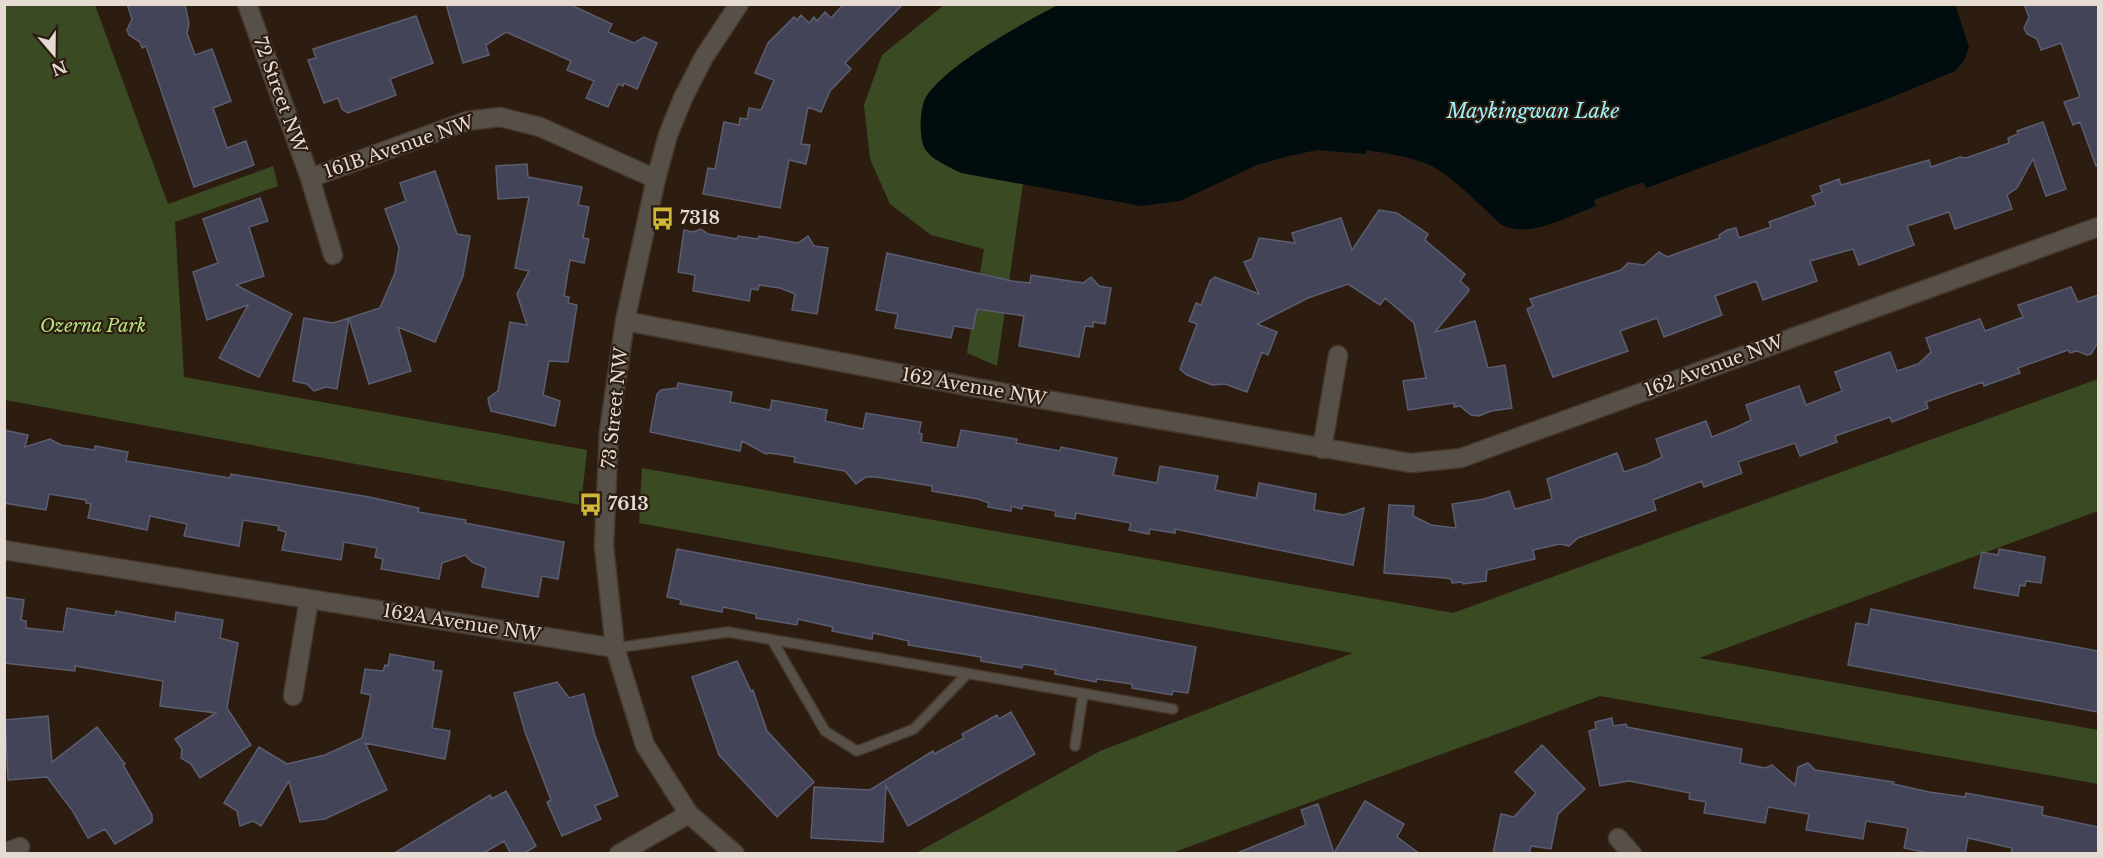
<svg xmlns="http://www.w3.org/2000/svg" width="2103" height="858" font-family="'Libre Baskerville',serif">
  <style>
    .green { fill: #3a4b24 }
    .water { fill: #010c0e }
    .building { fill: #434458; stroke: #5b5d71; stroke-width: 1.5 }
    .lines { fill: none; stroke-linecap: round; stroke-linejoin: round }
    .service-casing { stroke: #47382c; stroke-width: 12 }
    .minor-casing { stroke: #47382c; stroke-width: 21 }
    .tertiary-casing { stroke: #47382c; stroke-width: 21 }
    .service { stroke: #565049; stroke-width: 9 }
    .minor { stroke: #565049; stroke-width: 18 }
    .tertiary { stroke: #565049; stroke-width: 18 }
    .labels { text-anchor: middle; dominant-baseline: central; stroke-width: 4.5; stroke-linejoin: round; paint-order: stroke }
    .street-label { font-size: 18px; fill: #e6dbd3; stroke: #2d1d11 }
    .poi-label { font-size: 18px; font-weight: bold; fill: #e6dbd3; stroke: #2d1d11; text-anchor: start }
    .park-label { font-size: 18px; font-style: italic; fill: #b7e480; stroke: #2d1d11 }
    .water-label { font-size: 20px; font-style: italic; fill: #9df1fa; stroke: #2d1d11 }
  </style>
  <rect width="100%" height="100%" fill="#2d1d11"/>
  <path class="green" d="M4 5H95L168 204 273 166 278 186 175 222 184 377 587 450 581 505 5 400Z
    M944 5H1204L987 95 1023 183 997 366 967 353 984 249 931 235 890 204 870 159 864 105 882 55Z
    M2098 379V511L1699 658 2098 730V784L1600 696 1172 853H916L1100 751 1353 653 639 523 642 468 1453 613Z"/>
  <path class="water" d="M1955 4 1969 47 1964 61 1955 71 1880 102 1646 188 1643 182 1594 200 1596 206C1568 216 1530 239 1502 225 1481 207 1448 170 1422 162 1405 156 1385 153 1367 150L1365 154 1317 150 1289 156 1257 165 1180 201 1141 206 961 173C950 167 929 159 924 147 919 136 920 113 924 101 938 69 1025 22 1058 5Z"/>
  <path class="building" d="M127 4H185L189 24 187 33 195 55 212 49 231 101 213 108 227 148 246 141 254 165 194 187 146 46 142 48 140 42 129 35 127 30 132 19Z
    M446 4H569L612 24 608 32 634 43 644 37 657 43 637 89 624 83 623 86 618 84 608 107 586 98 594 81 567 70 571 61 506 32 486 45 489 55 463 63Z
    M844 4H903L845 63 851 69 830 91 821 112 808 107 801 144 810 145 806 164 789 160 780 208 703 194 708 168 715 169 724 122 739 125 740 118 747 119 749 108 761 110 774 80 755 73 768 43 794 17 797 20 801 15 809 23 814 17 817 21 825 12 831 18Z
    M2024 4H2098V165L2096 166 2080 122 2073 125 2064 102 2080 97 2061 43 2041 50 2037 39 2027 34 2024 28 2029 17Z
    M416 16 433 63 390 79 396 95 367 106 348 113 342 109 338 98 324 103 308 60 316 58 313 49Z
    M2043 122 2066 189 2046 196 2033 159 2017 188 2007 195 2012 209 1955 229 1949 212 1907 226 1914 245 1859 265 1853 249 1810 261 1817 281 1763 300 1756 281 1715 296 1722 315 1664 337 1657 318 1620 331 1628 351 1553 377 1527 309 1533 306 1530 299 1621 270 1628 263 1644 265 1659 252 1667 257 1720 238 1719 235 1727 230 1736 228 1739 238 1771 227 1769 222 1816 205 1812 196 1822 192 1820 186 1839 179 1841 185 1929 160 1931 167 1960 157 1966 158 2009 143 2008 138 2018 134 2017 131Z
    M527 164 528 177 582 187 578 205 589 207 583 238 589 239 584 263 570 260 564 296 569 297 568 303 577 305 568 362 549 361 543 395 560 401 555 426 491 411 489 404 488 398 498 391 510 322 527 325 517 294 529 271 515 268 529 197 498 199 496 166Z
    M435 171 457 234 470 236 463 276 435 342 398 327 411 371 369 384 349 318 380 308 395 273 399 248 385 209 406 201 400 183Z
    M260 198 268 221 249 227 264 276 236 285 292 314 259 377 219 358 248 305 207 320 193 272 218 263 203 219Z
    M1379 210 1397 213 1428 234 1425 240 1465 274 1460 281 1469 289 1468 292 1435 332 1475 321 1488 368 1505 365 1512 408 1491 411 1479 416 1471 415 1460 406 1454 407V403L1408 410 1403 381 1426 378 1414 323 1385 298 1380 305 1348 284 1308 298 1257 324 1277 332 1268 355 1262 352 1247 392 1225 384 1212 385 1187 375 1180 369 1197 324 1189 321 1196 303 1201 305 1210 281 1215 277 1259 294 1244 262 1252 259 1259 238 1295 243 1292 233 1341 218 1352 250Z
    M701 229 708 234 737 239 738 236 758 239 759 236 798 243 808 236 814 246 828 248 817 314 792 310 795 294 780 288 759 285 758 290 751 289 749 301 693 291 695 275 678 272 684 230 693 232Z
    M887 253 1012 281 1030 283 1031 275 1083 283 1091 277 1099 286 1111 288 1105 324 1093 322V327L1085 326 1079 357 1019 346 1024 316 977 309 973 329 954 326 951 338 895 328 898 314 876 310Z
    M2071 287 2078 302 2098 295V342L2091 354 2087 355 2077 351 2070 353 2068 350 2018 368 2020 373 1984 386 1983 382 1926 402 1928 408 1892 422 1890 417 1835 436 1837 442 1800 456 1795 443 1738 462 1742 473 1704 487 1702 481 1653 500 1656 510 1578 538 1569 546 1560 544 1533 550 1535 559 1487 570 1486 581 1463 584 1462 582 1452 583 1451 579 1446 578 1384 573 1389 505 1414 506 1413 516 1431 525 1456 528 1452 504 1484 499 1509 491 1515 509 1552 499 1547 479 1617 453 1624 472 1648 464 1662 457 1656 439 1706 421 1712 437 1737 427 1751 420 1746 405 1799 386 1806 405 1842 391 1835 372 1890 352 1897 371 1918 364 1931 352 1926 338 1980 319 1985 331 2023 317 2018 305Z
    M304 318 333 323 349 318 337 389 326 387 314 391 307 384 293 381Z
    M678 383 732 392 730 402 770 410 772 400 827 410 825 421 863 429 866 413 921 422 919 433 922 434 921 442 957 448 961 430 1017 439 1016 443 1060 451 1061 447 1117 458 1113 475 1157 483 1160 466 1218 476 1215 490 1256 498 1259 483 1316 494 1314 510 1344 515 1364 508 1353 565 1175 529V533L1150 529 1149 534 1129 530 1131 523 1076 513 1075 519 1055 516 1056 511 1023 505 1022 509 1011 506V511L988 507 989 503 978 499 932 491V486L876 477H866L856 484 845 471 794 462 795 457 770 453 766 454 742 441 740 451 650 432 657 394 661 390 677 388Z
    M4 430 28 435 25 447 50 439 61 445 95 450V446L128 452 126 461 230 478 231 474 369 497 419 508 418 512 466 520 465 523 564 542 558 579 542 576 538 597 482 587 486 568 472 562 465 555 442 563 439 579 381 569 383 559 375 557 377 548 344 542 341 560 282 550 286 532 278 530 279 526 243 520 239 546 184 536 187 524 150 516 147 530 88 518 91 504 86 503V500L49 494 46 510 4 503Z
    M677 549 1196 647 1188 693 1173 691 1172 695 1132 688V684L1097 679 1096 682 1055 674 1056 670 1023 664 1022 668 981 661V657L908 645 909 641 873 633 872 639 832 631 833 627 798 619 797 625 756 618V614L723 607 722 612 680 604 681 600 667 597Z
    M1999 549 2045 557 2041 583 2026 581 2025 586 2020 585 2018 596 1974 588 1982 552 1998 555Z
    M4 597 24 600 21 620 26 621V628L63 632 67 608 115 616 116 611 175 622 176 612 223 620 220 638 238 643 227 708 251 745 200 778 191 764 181 758 182 749 175 739 216 713 160 706 163 681 75 666V671L4 663Z
    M1871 609 2098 651V712L1848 665 1856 623 1868 625Z
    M390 654 434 662 433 670 442 671 432 728 450 731 445 759 365 743 387 790 325 819 300 822 289 781 261 826 253 821 240 826 237 811 224 803 259 747 287 764 325 755 362 738 371 695 361 693 365 669 383 671 385 665 388 666Z
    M737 661 751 691 753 690 767 731 814 782 777 817 719 755 692 677Z
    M557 682 569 698 584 694 595 736 618 796 595 806 601 819 562 836 547 802 551 800 525 732 514 693Z
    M1011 712 1035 754 908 826 886 786 883 842 811 838 814 787 870 790 933 751 934 754 964 738 962 734 997 715 999 719Z
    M48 716 52 762 97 727 125 764 123 765 152 815V822L115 844 105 829 88 838 72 810 47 777 8 780 5 720Z
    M1612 718 1613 726 1626 724 1627 727 1742 749 1740 763 1765 768 1772 765 1795 785 1798 767 1808 763 1815 770 1894 782 1893 784 1929 792 1965 797 1966 793 2043 807 2042 815 2098 827V854H2011L2012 848 1968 838 1965 854H1933L1904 848 1908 828 1866 821 1863 839 1806 830 1809 814 1768 807 1765 823 1704 813 1706 802 1689 799 1690 793 1629 781 1600 786 1589 731 1596 729 1595 722Z
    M1542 745 1585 789 1558 814 1551 849 1531 846 1529 854H1493L1501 814 1514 817 1536 793 1515 772Z
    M506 791 536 846 523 854H511L504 841 482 854H393L490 795 492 799Z
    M1365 801 1404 824 1397 837 1420 854H1235L1306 825 1301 810 1318 804 1334 853Z"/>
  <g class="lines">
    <defs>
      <path id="service" d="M772 640 825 731 857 751 914 729 967 674
        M615 648 728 632 1173 709
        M1075 746 1083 694"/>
      <path id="minor" d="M247 4 310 178 333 255
        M310 178 467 121 500 117 540 127 656 179
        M625 321 977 388 1411 463 1461 458 2098 227
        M1322 449 1338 355
        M4 550 615 648
        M293 696 309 599
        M1618 838 1632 854
        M4 853 20 847
        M619 854 689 814"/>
      <path id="tertiary" d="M735 854 689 814 645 745 615 648 604 546 609 431 625 321 656 179 668 135 683 98 704 57 739 4"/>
    </defs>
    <use href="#service" class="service-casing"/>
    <use href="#minor" class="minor-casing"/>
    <use href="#tertiary" class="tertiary-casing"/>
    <use href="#service" class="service"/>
    <use href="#minor" class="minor"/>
    <use href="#tertiary" class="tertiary"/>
  </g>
  <defs>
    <symbol id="bus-bare" viewBox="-9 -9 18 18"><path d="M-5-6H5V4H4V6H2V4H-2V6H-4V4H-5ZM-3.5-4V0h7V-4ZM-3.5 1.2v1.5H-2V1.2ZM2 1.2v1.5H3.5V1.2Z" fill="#d0b836" stroke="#2d1d11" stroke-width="2.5" paint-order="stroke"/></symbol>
  </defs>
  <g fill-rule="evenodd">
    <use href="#bus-bare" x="646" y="202" width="33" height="33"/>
    <use href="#bus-bare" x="574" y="488" width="33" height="33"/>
  </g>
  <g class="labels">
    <g class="street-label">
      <text transform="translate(280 95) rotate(70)">72 Street NW</text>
      <text transform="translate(399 147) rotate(-19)">161B Avenue NW</text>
      <text transform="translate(1714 366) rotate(-20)">162 Avenue NW</text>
      <text transform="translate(974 387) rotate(10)">162 Avenue NW</text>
      <text transform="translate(615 408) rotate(-84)">73 Street NW</text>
      <text transform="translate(462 623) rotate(9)">162A Avenue NW</text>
    </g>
    <g class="poi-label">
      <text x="680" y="218">7318</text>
      <text x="608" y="504">7613</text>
    </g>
    <g class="park-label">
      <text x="93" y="326">Ozerna Park</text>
    </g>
    <g class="water-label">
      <text x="1533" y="111">Maykingwan Lake</text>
    </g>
  </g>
  <rect width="2103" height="858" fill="none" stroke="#e6dbd3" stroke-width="12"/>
  <g transform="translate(54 54) rotate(160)" stroke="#2d1d11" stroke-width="4.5" paint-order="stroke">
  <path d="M0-4.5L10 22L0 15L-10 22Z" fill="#e6dbd3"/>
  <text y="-9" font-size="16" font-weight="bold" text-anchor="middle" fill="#e6dbd3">N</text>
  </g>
</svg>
